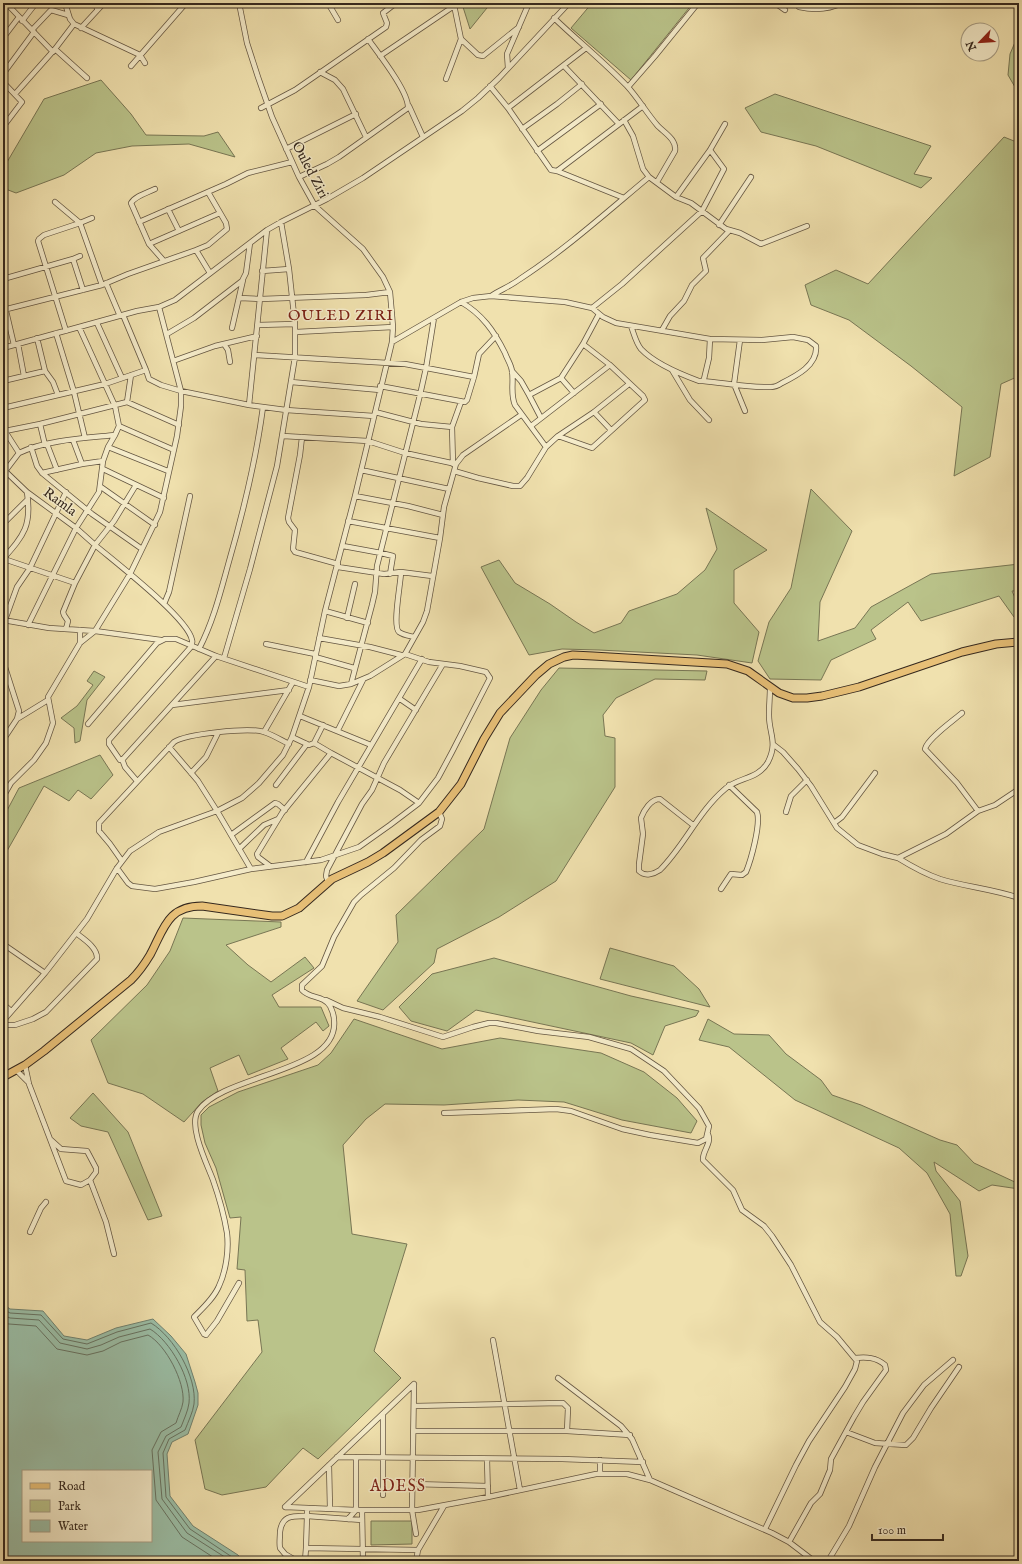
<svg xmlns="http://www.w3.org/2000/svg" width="1022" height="1564" font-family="'IM FELL English',serif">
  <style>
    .green { fill: #bac38a; stroke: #787654 }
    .water { fill: #9bbea6; stroke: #728270; fill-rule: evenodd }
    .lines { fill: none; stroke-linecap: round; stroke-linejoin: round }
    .shore { stroke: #687362; stroke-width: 1 }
    .minor-casing { stroke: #645642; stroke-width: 6 }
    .primary-casing { stroke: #35281e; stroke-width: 9 }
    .minor { stroke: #f5ecca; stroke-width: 4.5 }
    .primary { stroke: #e8c077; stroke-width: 7 }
    .labels { text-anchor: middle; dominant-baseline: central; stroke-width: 3; stroke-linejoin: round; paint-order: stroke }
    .street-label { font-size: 14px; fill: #35281e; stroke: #f5ecca }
    .neighbourhood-label { font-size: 15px; letter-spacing: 1px; fill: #7a1f14; stroke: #f5ecca }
    .quarter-label { font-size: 16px; letter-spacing: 1px; fill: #7a1f14; stroke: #f5ecca }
  </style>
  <rect width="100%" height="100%" fill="#f0e1ae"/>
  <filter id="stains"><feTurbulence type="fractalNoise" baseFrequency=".005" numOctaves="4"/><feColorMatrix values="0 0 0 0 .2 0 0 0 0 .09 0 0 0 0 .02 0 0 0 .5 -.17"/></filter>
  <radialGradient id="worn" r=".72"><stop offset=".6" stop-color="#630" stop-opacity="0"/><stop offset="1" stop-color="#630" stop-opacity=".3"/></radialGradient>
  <path class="green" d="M465 3H491L470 29 463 7Z
    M592 3H693L631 80 571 28Z
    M1019 33V94L1008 75 1010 54Z
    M101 80 131 114 146 135 204 136 218 132 235 157 189 144 132 146 96 153 64 175 16 193 3 188V169L44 99Z
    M775 94 931 146 914 174 932 178 921 188 816 146 761 132 745 108Z
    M1004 137 1019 143V376L1001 384 990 457 954 476 962 407 911 366 849 320 811 305 805 285 836 270 868 284Z
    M811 489 852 531 820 602 818 641 855 628 871 607 931 574 1019 564V591H1012L1019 607V614L1014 617 999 596 921 621 908 602 871 630 876 639 831 660 821 680 770 679 758 661 769 622 791 588Z
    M706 508 767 550 734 570V603L759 632 752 663 697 655 599 650 562 649 529 655 481 567 499 560 515 583 550 604 576 622 594 633 621 623 629 611 677 594 705 570 717 549Z
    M559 668 707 671 705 680 655 679 616 698 603 715 605 736 615 738V787L556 881 499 917 437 949 434 963 383 1010 357 1001 398 942 396 915 484 829 510 738 541 690Z
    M94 671 105 677 87 700 80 741 75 743 74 728 61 718 77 706 93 685 87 681Z
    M100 755 113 775 91 799 78 790 69 801 44 786 3 858V818L19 788Z
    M183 918 281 922V927L226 945 248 965 271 982 305 957 314 968 272 995 279 1007H321L329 1026 323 1031 316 1022 281 1048 288 1059 248 1075 239 1055 210 1068 218 1091 202 1102 184 1122 143 1094 108 1083 91 1040 147 985 170 951Z
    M610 948 674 966 699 989 710 1007 600 979Z
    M494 958 631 996 699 1011 696 1016 665 1026 653 1055 631 1043 476 1010 447 1031 411 1021 399 1007 432 974Z
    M354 1019 442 1049 500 1038 601 1053 644 1072 677 1098 697 1121 691 1133 622 1120 564 1102 518 1100 444 1105 385 1104 366 1119 343 1145 352 1234 407 1244 374 1351 401 1378 318 1459 303 1448 266 1487 222 1495 205 1489 195 1440 262 1352 258 1320 247 1321 245 1270 237 1269 241 1217 230 1218 216 1168 205 1143 201 1125V1115L209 1107 238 1092 318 1065 331 1053Z
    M708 1019 734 1034 769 1035 786 1054 821 1080 832 1095 861 1105 940 1140 957 1145 974 1163 1017 1183 1019 1189 992 1185 979 1191 934 1162 936 1171 960 1201 968 1256 961 1276H956L950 1214 927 1173 899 1148 795 1100 729 1047 699 1040Z
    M93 1093 128 1132 162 1216 148 1220 108 1132 81 1126 70 1118Z
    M371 1521H412V1544L371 1545Z"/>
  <path class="water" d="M3 1304 10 1309 43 1311 64 1336 87 1340 116 1328 153 1319 171 1336 186 1354 195 1382 198 1393V1405L188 1434 172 1442 167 1454 170 1496 193 1526 238 1555 244 1561H3ZM23 1471H151V1541H23Z"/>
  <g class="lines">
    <path class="shore" d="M3 1309 10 1313 41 1315 63 1339 87 1344 117 1332 151 1323C174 1337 197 1377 194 1404 193 1412 188 1422 185 1430L169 1439 163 1453 166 1497 190 1529 238 1561
      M3 1315 10 1318 39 1320 60 1343 87 1349 101 1345 119 1337 150 1329C170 1341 192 1379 189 1403 188 1411 184 1419 181 1427L166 1436 158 1452 162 1499 187 1533 231 1561
      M3 1323 9 1324 36 1326 57 1349 87 1355 103 1351 121 1342 148 1335C166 1345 185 1382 183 1402 182 1409 178 1416 176 1423L161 1432 152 1450 156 1500 182 1537 219 1561"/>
    <defs>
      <path id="minor" d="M6 3 53 52
        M65 3 70 19 74 24 140 55 145 63
        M96 3 97 9
        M328 3 338 20
        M775 3 785 10
        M799 7C813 10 828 10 842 3
        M554 18C578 41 604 62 627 86 638 98 646 112 657 125 663 132 677 139 675 151L657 182
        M22 21 36 3
        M81 28 104 3
        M32 30 51 10 68 15
        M3 38 19 17
        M461 39 478 55 483 56 519 27
        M55 49 87 78
        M380 56 454 6
        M131 66 186 3
        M564 66 618 123
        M508 68 507 54 529 3
        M320 72 335 80 343 89 366 137
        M3 74 34 32
        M446 79 461 39 454 5
        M3 82 22 102 6 123 3 125
        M490 86 508 108 551 170 557 171 624 198
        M628 87 655 56 698 3
        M15 94 55 49 74 24
        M409 106 423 137
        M261 108 295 90 386 27 387 23 383 13 396 3
        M508 108 586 48
        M624 120 633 136 643 169 649 177 676 197 691 203 726 229 740 233 761 244 807 226
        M522 129 557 104 582 84
        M286 149 356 114
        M537 151 601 104
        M557 171 643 106
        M299 177 327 164 339 157 408 108C409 92 378 53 368 39
        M155 189C147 193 135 196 131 203L149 244 164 261
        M676 197 710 150 725 124
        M55 202 80 223 92 218
        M168 209 179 231
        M139 222 226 184 248 173 292 162
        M719 225 751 177
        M149 244 220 213
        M196 250 208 245 227 229 226 223 208 192
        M73 259 83 290
        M262 271 289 269
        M3 279 73 259 80 256
        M106 283 120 316
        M102 285 128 274 196 250 210 273
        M491 296C500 290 511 286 520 279 566 249 607 212 649 177
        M3 298 14 345
        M240 298 261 299 366 295 390 292
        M592 308 622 284 702 211 724 169 710 150
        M3 310 102 285 80 223 44 235 39 239 38 241 66 331
        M123 315 146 370
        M97 323 122 378
        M258 325 295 324
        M631 326C634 334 636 343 641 349 655 364 680 374 699 381H703L704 379 709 358 710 339
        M79 327 115 406 119 426
        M232 328 243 280
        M662 330 670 316 684 301 692 285 706 271 703 258 729 231
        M296 332 393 327
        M56 333 74 392 85 438
        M167 334 194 318 242 281 246 273 250 243
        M740 340 734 384 745 411
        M392 342 461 302 473 298 491 296 565 302 592 308 603 317 616 323 710 339 762 340 793 337 808 340 816 346C818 365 796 376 782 383 779 385 775 387 771 387 749 388 725 383 703 381
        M224 344 228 350 230 362
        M3 348 137 311 159 307 175 300 267 230 281 222 327 199 363 178 462 111 478 98 499 78 569 3
        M255 355 405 364 474 377 467 400 465 402 380 386
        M173 361 215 346 257 336
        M672 370 690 400 709 420
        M45 371 53 382 58 395
        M512 371 521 381 529 395 561 378 583 344 599 314
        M24 376 45 371 37 338
        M474 377 479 354 496 336
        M561 378 574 393
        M3 381 24 376 18 344
        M291 382 380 390
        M529 395 541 418
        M127 402 131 375
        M249 405 267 230
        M3 408 105 384 146 370 149 379 161 385 181 391 249 405 286 410 374 416
        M375 412 421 424 452 427
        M594 412 611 430
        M40 424 45 445
        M531 426 610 365
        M3 428 19 453C45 440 86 438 115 435L119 426 174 450
        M5 431 40 424 127 402 179 425
        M283 436 368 441 405 453 456 464
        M558 436 592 448 645 400 643 396 610 365 583 344
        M302 437 300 455 288 518 289 522 295 530 293 549 295 552 338 564
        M73 440 82 464
        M47 444 57 470
        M31 447 37 466 42 473 92 514 142 549
        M108 447 168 471
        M546 447 558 436 594 412 629 384
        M453 464 452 427 461 402
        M3 469 27 492 76 528 95 545 114 521 136 485
        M103 469 164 498
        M361 470 449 489
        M454 471 478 478 513 486H520L527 478 546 447 515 405C510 394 514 382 512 371 511 364 507 359 505 353 494 331 482 314 461 302
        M42 473 82 464 103 461
        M3 474 19 453
        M101 487 155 525
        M355 496 408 506 443 515
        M348 521 440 538
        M3 524 28 499
        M343 546 381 553 393 556 390 574
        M3 559C24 535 32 526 27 492
        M4 559 75 583 63 612 64 615 68 621 66 629
        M338 567 384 574 401 572 432 576
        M401 572C401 582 392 626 399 632 403 635 410 636 414 637
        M75 583 95 545C115 562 188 618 192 640 193 643 192 645 190 648L109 740V744L120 760 123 759 216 656
        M164 604 169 592 190 496
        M325 611 368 623
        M347 618 355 584
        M3 620 49 628 95 631 130 574 160 512 177 436 181 406V391L159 307
        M5 620 17 587 30 568 66 492
        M28 625 76 528 99 492 103 461 108 447 115 435
        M80 630V643
        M319 638 370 647 401 655
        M266 644 315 654
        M199 649C213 622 220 594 228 565 243 513 256 461 263 407
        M315 657 354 668
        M224 658 250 569 277 466 295 357V324L289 269 281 222
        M3 661 19 711 17 719 3 740
        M310 680 339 686 351 684 370 676 405 654 423 622 427 611 440 538 444 507 456 464 463 455 521 415
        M351 684 372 605 375 592 377 566 420 395 426 368 434 318
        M400 699 416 710
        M172 705 289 690
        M962 713C954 720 927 739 925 749L957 783 978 811
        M300 716 371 745
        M17 719 48 700
        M88 724 157 643 165 639H176L216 656 309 687
        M338 730 363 680
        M264 732 293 682
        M292 737 309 745 314 743 323 725
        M314 743 331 753
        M774 745 783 752 798 769 811 786 837 828 858 845 882 854 898 858 946 834 978 811 995 805 1019 789
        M169 747 198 781 217 811 251 869
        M122 759 125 767 137 781
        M191 773 206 757 218 733
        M276 785 307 744
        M3 797 11 783 34 760 46 743 53 723 48 697 80 643 95 631 161 640
        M786 812 791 796 807 780
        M834 823 842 817 875 773
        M693 825 660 799C651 799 644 810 641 818L643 834 639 864V871C645 877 654 874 660 870 685 845 698 812 725 789 738 777 758 780 768 762 778 742 769 734 769 715 769 705 770 696 770 687
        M231 835 275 803 278 804 285 810
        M239 849 264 825 278 819
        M898 858C911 866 925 874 940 879 966 887 993 889 1019 898
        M122 861 110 844 99 831V823L174 742C186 734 249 727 264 732 273 735 281 740 289 744
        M306 862 338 802 422 659
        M270 866 258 857 257 854 282 813 331 753 400 790 419 803
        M117 868 128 883 132 886 155 889 194 882 251 869 321 860 359 847 390 825 419 803 438 778 452 752 490 678 486 672 460 666 429 662 405 654
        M328 882 326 876 327 870 362 804 372 790 384 763 443 664
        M721 889 731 874 742 875 746 872C751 860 761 824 757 812L729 785
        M3 944 45 973
        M326 1000 343 1008 380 1017 443 1037 473 1027 489 1023H496L538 1031 589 1037 631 1049 664 1071 699 1108 709 1126 706 1139 698 1143 650 1135 622 1129 571 1111 556 1109 444 1113
        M3 1004 11 1011
        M3 1021 45 973 87 919 117 868 130 851 159 832 217 811 242 798 259 783 283 755 292 737 309 687 325 611 355 496 392 342 393 327 390 292 383 277 363 249 315 206 299 177 272 117 258 77 247 43 239 3
        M3 1025H15L33 1019 46 1012 97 959C98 948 84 939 76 933
        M25 1065 29 1084 66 1181 81 1185 90 1180
        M16 1070 28 1082
        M708 1134C712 1144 702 1151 703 1160L733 1190 742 1210 764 1226 772 1236 791 1265 820 1322 837 1337 857 1361 855 1369 845 1387 809 1441 796 1465 765 1529
        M51 1140 61 1149 87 1151 96 1168V1172L90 1180 106 1222 114 1254
        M30 1232 41 1208 46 1202
        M239 1283 217 1321 206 1335 204 1334 194 1317C203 1308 214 1298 219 1286 226 1271 229 1250 227 1233 224 1215 219 1197 213 1180 207 1164 188 1126 198 1111 224 1073 340 1073 334 1020 334 1015 332 1010 330 1006 323 995 310 999 302 990V985L322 966 334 937 354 902 361 895 394 868 421 840 440 826 442 819 439 812
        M493 1340 520 1490
        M558 1378 621 1426 632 1439 650 1480
        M414 1384 412 1510 416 1534
        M414 1406 563 1403 568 1408 567 1431
        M383 1414V1495
        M414 1431H567L630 1435
        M846 1432 875 1443 906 1445 913 1438 931 1408 959 1367
        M337 1457 562 1459 643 1462
        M487 1459 488 1497
        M329 1465 330 1509
        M600 1474V1460
        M413 1484 488 1486
        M285 1507 356 1510H418L488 1497 596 1474H627L650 1480 772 1533 789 1542 814 1561
        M285 1507 414 1384
        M362 1510 363 1561
        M348 1519 356 1510V1457
        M362 1520 307 1516 306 1548 418 1550 416 1561
        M789 1542 811 1503 820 1494 830 1470 831 1459 854 1417 863 1402 886 1370 885 1365C876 1357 866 1357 855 1358
        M418 1550 444 1506
        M297 1561 285 1554 280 1548C279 1543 280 1538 280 1532 282 1515 292 1516 307 1516V1508
        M305 1561 306 1548
        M828 1561 849 1526 875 1467 903 1413 924 1385 953 1360"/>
      <path id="primary" d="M3 1077 25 1065 44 1051 131 980C138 973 144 965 150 955 164 929 167 906 202 906L272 916H282L299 908 332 879 368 862 383 853 439 812 461 784 484 739 500 713 536 675 549 664 564 657 573 655 593 656 727 664 748 671 779 693 793 698H807L822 696 859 687 962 652 996 644 1019 642"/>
    </defs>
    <use href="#minor" class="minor-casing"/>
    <use href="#primary" class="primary-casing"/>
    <use href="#minor" class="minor"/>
    <use href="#primary" class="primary"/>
  </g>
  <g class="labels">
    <g class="street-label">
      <text transform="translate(310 170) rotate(62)">Ouled Ziri</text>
      <text transform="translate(60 502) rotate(36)">Ramla</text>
    </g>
    <g class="neighbourhood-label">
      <text x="341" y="315">OULED ZIRI</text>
    </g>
    <g class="quarter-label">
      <text x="398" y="1487">ADESS</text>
    </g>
  </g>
  <rect width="1022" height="1564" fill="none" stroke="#f0e1ae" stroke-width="16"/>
  <rect x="4" y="4" width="1014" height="1556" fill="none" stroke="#35281e" stroke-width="2"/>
  <rect x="8" y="8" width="1006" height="1548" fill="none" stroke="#35281e"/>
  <rect x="22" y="1470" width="130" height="72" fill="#f5ecca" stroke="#a89e85"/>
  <rect x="30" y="1483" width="20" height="6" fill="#e8c077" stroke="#a89e85"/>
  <text x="58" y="1490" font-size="12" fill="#35281e">Road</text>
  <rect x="30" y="1500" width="20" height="12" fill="#bac38a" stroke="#a89e85"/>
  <text x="58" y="1510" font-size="12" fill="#35281e">Park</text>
  <rect x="30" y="1520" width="20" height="12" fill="#9bbea6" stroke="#a89e85"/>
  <text x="58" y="1530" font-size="12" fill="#35281e">Water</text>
  <g transform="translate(980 42) rotate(245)"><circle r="19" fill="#f5ecca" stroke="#a89e85"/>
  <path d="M0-3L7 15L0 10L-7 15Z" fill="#8f2418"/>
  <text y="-6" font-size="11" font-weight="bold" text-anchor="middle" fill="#35281e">N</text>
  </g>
  <path d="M872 1534v6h71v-6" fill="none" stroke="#35281e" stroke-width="2"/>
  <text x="878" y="1534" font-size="12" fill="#35281e" stroke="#f5ecca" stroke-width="3" paint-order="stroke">100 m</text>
  <rect width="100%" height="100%" filter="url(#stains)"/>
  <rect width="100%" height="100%" fill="url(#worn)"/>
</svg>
